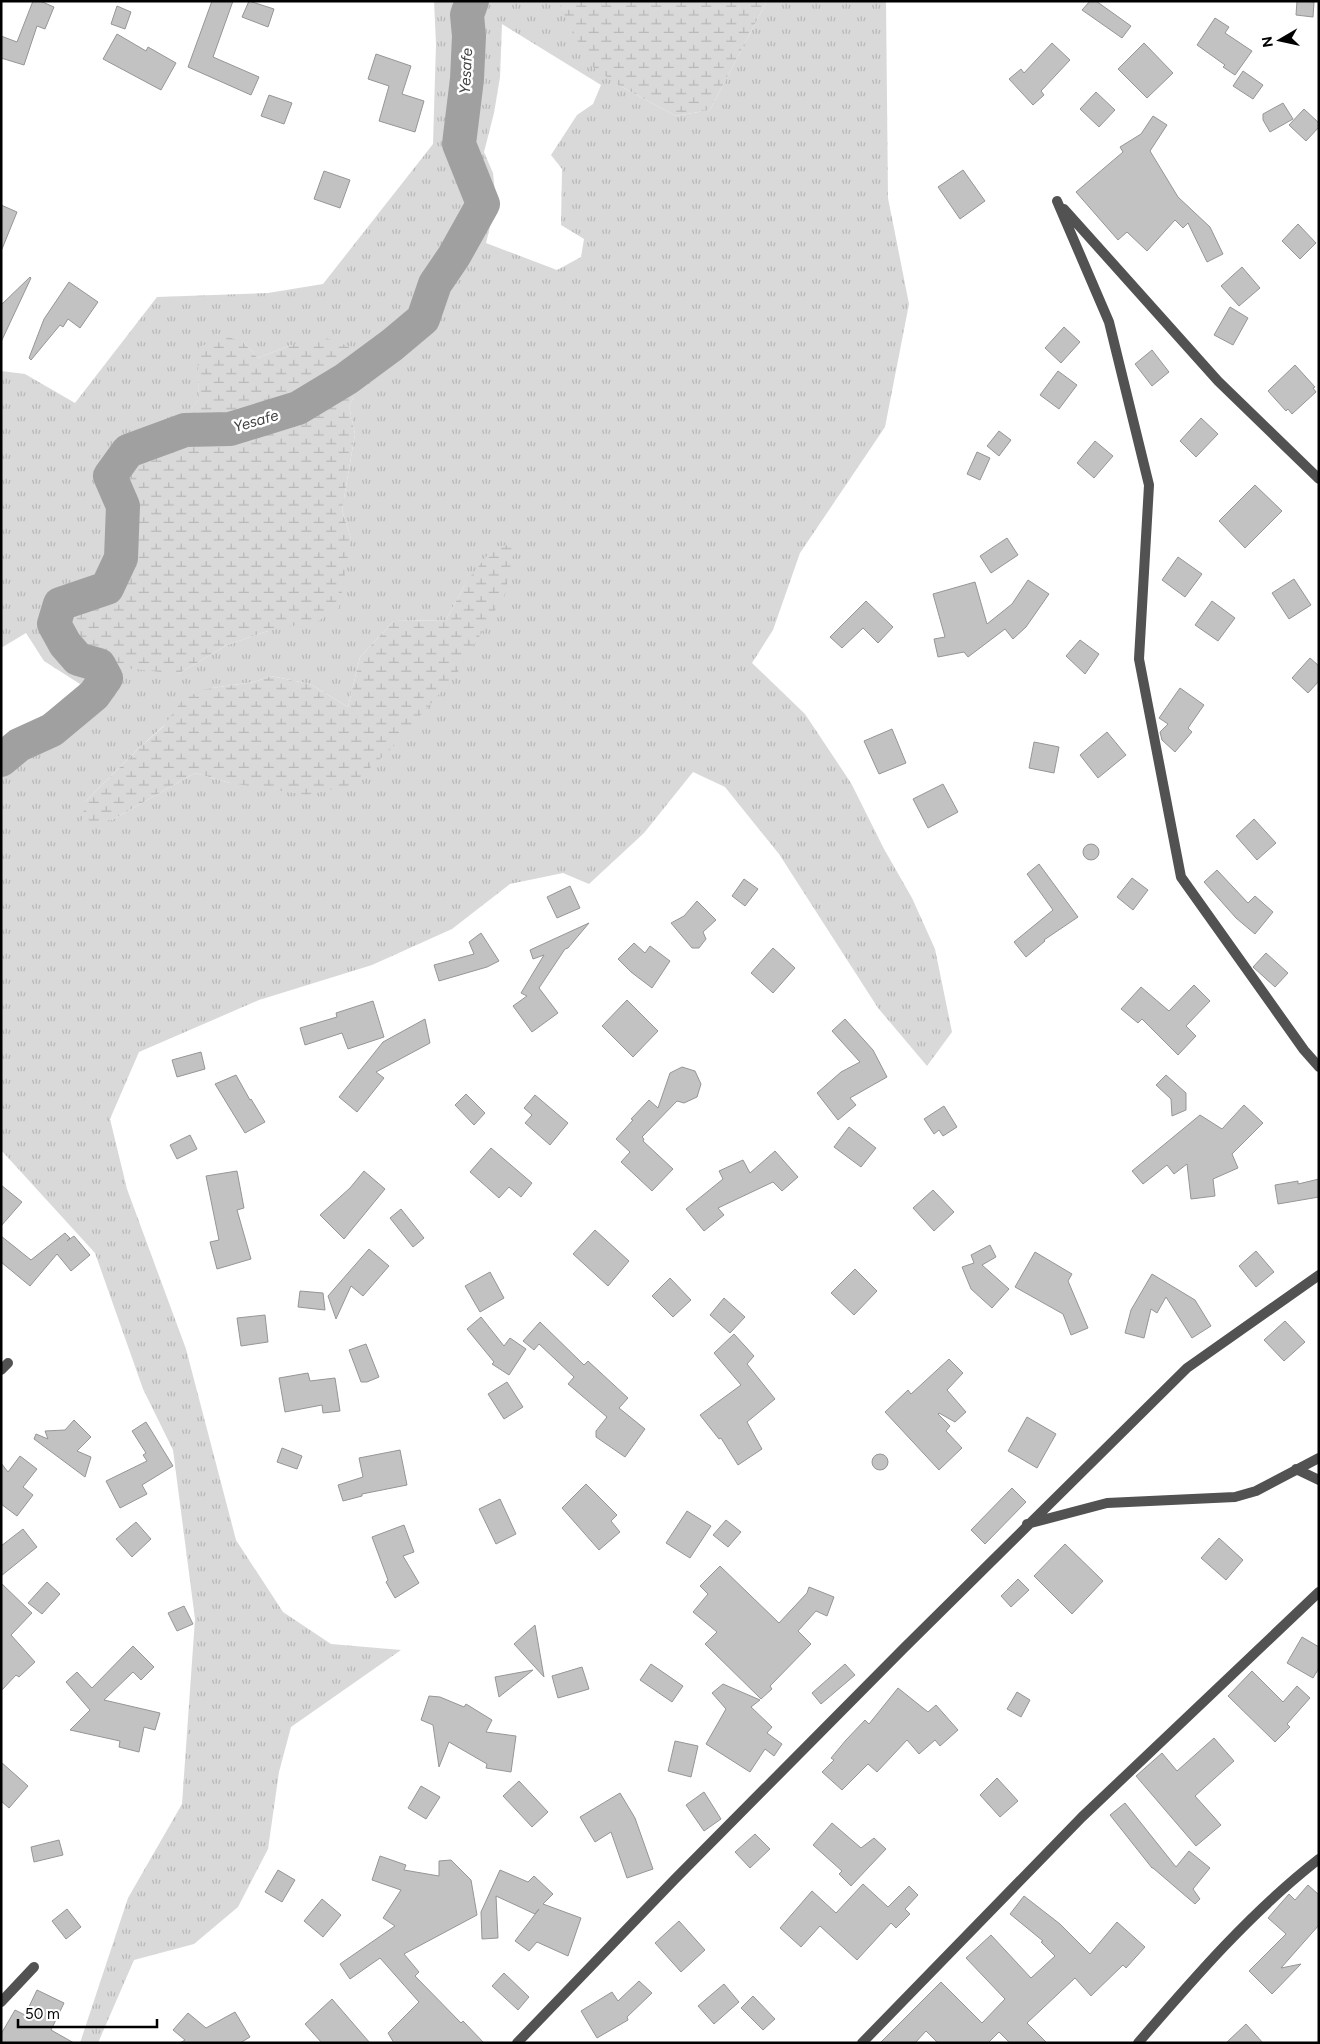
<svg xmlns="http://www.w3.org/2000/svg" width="1320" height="2044" font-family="Figtree,sans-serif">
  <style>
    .grass { fill: url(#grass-tufts); fill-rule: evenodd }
    .wetland { fill: url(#wetland-marsh) }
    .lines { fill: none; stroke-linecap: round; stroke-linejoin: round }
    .river { stroke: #a0a0a0; stroke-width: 34 }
    .building { fill: #c2c2c2; stroke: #969696 }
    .street { stroke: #525252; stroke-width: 10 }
    .labels { text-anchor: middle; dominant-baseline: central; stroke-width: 5; stroke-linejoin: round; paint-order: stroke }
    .water-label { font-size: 15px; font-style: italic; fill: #414141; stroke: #fff }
  </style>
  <defs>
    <pattern id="grass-tufts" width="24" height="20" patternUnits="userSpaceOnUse" patternTransform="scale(1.25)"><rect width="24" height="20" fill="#d9d9d9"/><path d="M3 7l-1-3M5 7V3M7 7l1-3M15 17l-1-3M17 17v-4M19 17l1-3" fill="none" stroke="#b8b8b8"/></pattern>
    <pattern id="wetland-marsh" width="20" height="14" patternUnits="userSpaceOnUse" patternTransform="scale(1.25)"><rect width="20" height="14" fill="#d9d9d9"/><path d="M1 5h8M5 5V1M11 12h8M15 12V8" fill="none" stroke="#b8b8b8"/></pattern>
  </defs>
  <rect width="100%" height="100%" fill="#fff"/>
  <path class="grass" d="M434 1H558L620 86 676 116 710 110 767 1H886L888 198 909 304 885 427 800 553 773 630 752 663 805 714 851 783 884 849 912 898 935 949 952 1032 927 1066 878 1008 779 854 725 787 693 772 644 833 589 884 563 873 510 884 452 929 372 965 259 1000 139 1052 110 1119 127 1189 186 1349 236 1540 283 1612 331 1644 401 1650 291 1727 279 1772 268 1849 238 1907 194 1944 134 1960 98 2043H80L128 1898 182 1804 195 1619 173 1450 143 1389 95 1253 1 1150V742L76 694 80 684 44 661 26 633 1 648V371L25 374 75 403 157 297 268 293 323 284 433 144 436 44ZM502 24 601 85 593 104 577 115 551 155 562 169 561 225 584 239 581 257 557 270 486 243 496 202 493 173 484 152 494 113 500 77ZM244 343 258 358 291 345 358 389 349 406 355 434 342 510 351 539 268 631 227 645 178 674 95 577 111 557 113 519 98 477 146 427 182 419 199 400 198 348ZM467 581 390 750 230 783 195 773 112 820 86 801 140 747 205 689 254 682 271 676 310 684 348 707 360 657 394 621 446 620Z"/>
  <path class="wetland" d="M558 1H767L710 110 676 116 620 86 593 67 573 33Z
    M226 336 244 343 258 358 291 345 326 338 353 348 358 389 349 406 355 434 342 510 351 539 339 608 318 621 268 631 227 645 178 674 117 667 81 645 76 615 95 577 111 557 113 519 98 477 106 453 146 427 182 418 199 400 197 348Z
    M515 544 505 594 456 675 390 750 351 785 307 795 230 783 195 773 112 820 81 823 86 801 140 747 163 727 183 699 205 689 254 682 271 676 310 684 348 707 360 657 394 621 446 620 467 581 494 547Z"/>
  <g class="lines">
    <path class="river" d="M1 760 19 745 52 730 94 695 106 678 99 665 78 659 65 644 54 624 60 604 107 588 121 558 123 506 110 476 128 451 185 430 230 429 298 408 346 379 392 345 423 319 435 284 454 256 483 204 459 144 467 79 469 36 467 15 472 1"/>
  </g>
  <path class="building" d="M33 1H40L54 7 45 29 37 26 24 65 1 58V36L17 42Z
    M212 1H233L213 57 259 77 251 95 188 67Z
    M249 1 274 9 268 27 242 17Z
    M1090 1H1096L1131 26 1122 38 1082 10Z
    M1297 1 1314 2 1313 17 1296 15Z
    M117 6 131 12 125 29 111 24Z
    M1215 18 1229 27 1225 33 1252 51 1235 75 1223 67 1225 65 1197 45Z
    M117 34 146 51 148 47 176 63 161 90 103 59Z
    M1052 43 1070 60 1041 91 1044 95 1033 105 1009 79 1021 69 1024 73Z
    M1144 43 1173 73 1147 98 1118 69Z
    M376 54 411 66 402 94 424 101 415 132 379 121 389 86 368 79Z
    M1243 71 1263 85 1253 99 1233 86Z
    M1096 92 1115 110 1099 127 1080 109Z
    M269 95 292 103 284 124 261 116Z
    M1283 103 1293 119 1270 132 1263 120V114Z
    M1304 109 1319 123V127L1306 141 1289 125Z
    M1153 116 1167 125 1150 151 1178 197 1210 227 1223 254 1207 262 1188 223 1183 228 1175 220 1147 251 1127 232 1118 240 1076 192 1123 152 1120 147 1141 134Z
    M963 170 985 201 960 219 938 187Z
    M324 171 350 180 340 208 314 199Z
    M1 205 17 212 2 249H1Z
    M1298 224 1316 243 1300 259 1282 241Z
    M1242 267 1260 288 1239 306 1221 286Z
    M30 277 31 278 1 342V305Z
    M69 282 98 302 80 328 68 319 63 327 60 325 31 360 29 358 44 319Z
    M1230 307 1248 318 1233 345 1214 335Z
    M1064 327 1080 342 1061 363 1045 348Z
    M1152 350 1169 372 1152 386 1135 364Z
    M1295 365 1315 387 1313 388 1316 392 1292 414 1288 409 1286 411 1268 391Z
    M1058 371 1077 385 1059 409 1040 395Z
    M1201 418 1218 434 1196 457 1180 441Z
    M999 431 1011 440 999 456 987 446Z
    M1095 441 1113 456 1094 478 1077 463Z
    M977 452 990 458 980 480 967 474Z
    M1255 485 1282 511 1245 548 1219 521Z
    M1007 538 1018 555 991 573 980 556Z
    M1178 557 1202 574 1185 597 1162 580Z
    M1294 579 1311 605 1289 619 1272 593Z
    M1028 580 1049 594 1026 627 1013 639 1005 629 968 657 964 652 938 657 934 639 945 637 933 594 975 582 987 624 1012 604Z
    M866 601 893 627 878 643 863 628 842 648 830 637Z
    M1212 601 1235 618 1218 641 1195 625Z
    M1080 640 1099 654 1085 674 1066 656Z
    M1310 658 1319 666V681L1308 693 1292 678Z
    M1180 688 1204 705 1188 728 1192 732 1175 752 1162 740 1160 732 1168 724 1159 718Z
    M892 729 906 763 879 774 864 741Z
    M1107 732 1126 755 1098 778 1080 755Z
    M1034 742 1059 747 1054 773 1029 768Z
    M943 784 958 812 928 828 913 799Z
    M1254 819 1276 843 1257 860 1236 836Z
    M1083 852a8 8 0 1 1 16 0a8 8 0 1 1-16 0Z
    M1039 864 1078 917 1044 940 1045 941 1026 957 1014 942 1053 910 1027 874Z
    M1217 870 1248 903 1255 896 1273 912 1255 934 1236 918 1204 882Z
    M1132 878 1148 890 1133 910 1117 897Z
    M744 879 758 889 745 906 732 896Z
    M570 886 580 908 557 918 547 897Z
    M697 901 716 920 703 932 706 939 699 948H692L671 923 684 916Z
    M589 923 568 948 565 949 539 988 558 1013 532 1032 513 1006 527 996 521 993 544 955 533 959 530 950Z
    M481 933 499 961 487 967 439 981 434 965 474 954 469 942Z
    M634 943 645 953 650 946 670 961 652 988 631 972 618 959Z
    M773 948 795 968 773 993 751 973Z
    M1266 953 1288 973 1275 987 1253 967Z
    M1194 985 1210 1001 1186 1026 1196 1036 1178 1055 1142 1019 1138 1023 1121 1009 1141 987 1169 1011Z
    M627 1000 658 1031 633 1057 602 1026Z
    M373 1001 384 1037 348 1049 342 1033 305 1045 300 1028 337 1017 336 1013Z
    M425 1019 430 1043 376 1072 384 1078 357 1112 339 1097 383 1042Z
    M845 1019 873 1050 887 1077 850 1098 856 1105 838 1120 817 1093 841 1072 860 1062 832 1031Z
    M201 1052 205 1069 177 1077 172 1060Z
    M682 1067 695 1071 701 1084 697 1097 684 1103 677 1101 642 1137 644 1139 643 1141 673 1169 652 1191 621 1162 630 1152 616 1139 633 1120 631 1119 649 1100 658 1108 670 1073Z
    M236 1075 250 1100 251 1099 265 1122 245 1133 215 1084Z
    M1166 1075 1186 1093V1110L1172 1116 1171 1099 1156 1085Z
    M466 1094 485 1113 474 1125 455 1105Z
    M535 1095 568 1123 550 1145 525 1123 532 1115 524 1108Z
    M1244 1105 1263 1123 1232 1154 1238 1168 1213 1179 1215 1196 1191 1199 1187 1164 1174 1174 1167 1165 1143 1184 1132 1171 1200 1115 1222 1129Z
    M944 1106 957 1127 943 1136 939 1130 934 1134 924 1119Z
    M849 1127 876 1148 861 1167 834 1147Z
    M190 1135 197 1149 177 1159 170 1145Z
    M491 1148 532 1183 521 1197 509 1187 499 1198 470 1172Z
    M775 1151 798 1177 782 1191 773 1182 718 1208 724 1215 704 1231 686 1209 723 1179 719 1171 743 1160 750 1173Z
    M237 1171 244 1208 237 1210 251 1259 217 1269 210 1242 219 1240 206 1176Z
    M364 1171 385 1189 344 1239 320 1215 350 1188Z
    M1319 1179V1197L1278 1204 1275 1185 1298 1181V1184Z
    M1 1185 22 1202 1 1226Z
    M933 1190 954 1212 934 1231 913 1208Z
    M401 1209 424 1238 413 1247 390 1218Z
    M595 1230 629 1261 608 1286 573 1254Z
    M65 1233 70 1238 67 1241 74 1236 90 1255 71 1271 57 1254 30 1286 1 1262V1236L31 1260Z
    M990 1245 996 1257 982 1265 1009 1289 992 1308 971 1289 962 1267 974 1263 971 1255Z
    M369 1249 389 1266 363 1296 351 1286 336 1319 328 1296Z
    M1256 1251 1274 1272 1256 1287 1239 1266Z
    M1035 1252 1072 1274 1068 1281 1088 1328 1071 1335 1063 1314 1015 1287Z
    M855 1269 877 1291 854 1315 831 1293Z
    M490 1272 504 1298 480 1312 465 1286Z
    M1152 1274 1195 1300 1211 1326 1192 1338 1166 1297 1157 1313 1151 1309 1144 1338 1125 1333 1131 1310Z
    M670 1278 691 1300 673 1317 652 1296Z
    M300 1291 323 1293 325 1310 298 1307Z
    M724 1298 745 1317 730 1333 710 1315Z
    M265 1315 268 1342 241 1346 237 1318Z
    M481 1317 504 1346 510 1338 526 1349 509 1375 492 1364 494 1362 467 1329Z
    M1285 1321 1305 1342 1284 1361 1264 1340Z
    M540 1322 584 1365 588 1361 628 1398 619 1408 645 1429 625 1457 596 1437V1431L607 1417 568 1384 574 1377 539 1344 534 1350 523 1341Z
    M734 1334 754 1356 747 1364 775 1399 747 1422 762 1449 738 1465 721 1438 719 1439 700 1415 741 1385 714 1353Z
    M366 1344 379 1377 367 1382H361L349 1350Z
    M949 1359 963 1373 947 1390 966 1412 955 1422 939 1413 938 1414 950 1426 946 1431 962 1448 939 1470 885 1412 908 1390 911 1394Z
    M308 1373 310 1381 335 1378 340 1411 323 1413 322 1405 285 1412 279 1378Z
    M507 1382 523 1407 504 1419 488 1394Z
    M1027 1417 1056 1434 1037 1468 1008 1451Z
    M74 1420 91 1437 77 1451 91 1457 85 1477 34 1439 36 1434 48 1439 45 1431 65 1430Z
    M146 1422 173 1466 142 1485 147 1494 120 1508 106 1481 147 1461 143 1455 146 1453 132 1431Z
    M282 1448 302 1456 297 1469 277 1462Z
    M400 1450 407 1485 362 1494V1496L343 1501 338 1485 363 1477 359 1458Z
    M872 1462a8 8 0 1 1 16 0a8 8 0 1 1-16 0Z
    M20 1456 37 1469 23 1487 33 1495 17 1516 1 1504V1463L8 1472Z
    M586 1484 617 1515 611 1521 620 1532 599 1550 562 1508Z
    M1012 1488 1026 1502 985 1544 971 1530Z
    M500 1499 516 1534 496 1544 479 1509Z
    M687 1511 711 1526 690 1558 666 1543Z
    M726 1520 741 1532 728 1547 713 1535Z
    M136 1522 151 1539 132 1557 116 1539Z
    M404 1525 414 1552 403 1556 419 1583 395 1598 386 1582 388 1580 372 1537Z
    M23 1529 37 1547 1 1576V1546Z
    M1219 1538 1243 1560 1226 1580 1201 1558Z
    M1065 1544 1103 1581 1072 1614 1034 1576Z
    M720 1566 779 1623 807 1593 809 1587 834 1597 827 1616 816 1611 798 1631 811 1644 770 1686 772 1689 761 1699 705 1644 717 1632 693 1612 708 1594 700 1586Z
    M1018 1579 1029 1590 1011 1607 1001 1596Z
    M47 1582 60 1594 42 1614 28 1603Z
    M1 1583 32 1613 11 1635 35 1662 19 1677 16 1675 1 1691Z
    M184 1606 193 1624 177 1631 168 1613Z
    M535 1625 544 1677 514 1644Z
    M1302 1637 1319 1647V1668L1313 1678 1287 1663Z
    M133 1646 154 1667 141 1680 133 1672 104 1700 160 1713 155 1730 144 1727 139 1752 119 1747 120 1741 70 1730 90 1710 66 1682 77 1672 92 1688Z
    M651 1664 683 1686 672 1702 640 1680Z
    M845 1664 855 1675 821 1704 812 1693Z
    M582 1667 589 1689 558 1698 552 1676Z
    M533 1670 499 1697 495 1677Z
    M1252 1671 1283 1702 1297 1686 1310 1698 1287 1724 1290 1727 1275 1742 1228 1696Z
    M723 1684 760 1700 751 1707 772 1727 767 1733 782 1744 774 1756 765 1749 750 1772 706 1744 726 1709 712 1693Z
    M898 1688 928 1712 936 1705 958 1730 940 1746 935 1740 919 1754 907 1740 877 1772 868 1764 842 1790 822 1772 834 1760 831 1758 846 1740 865 1720 869 1724Z
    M1017 1692 1030 1700 1021 1717 1007 1709Z
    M429 1696 440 1697 464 1707 466 1704 492 1720 486 1732 516 1736 511 1772 486 1768 487 1764 449 1742 439 1767 433 1725 421 1720Z
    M1214 1738 1234 1761 1195 1796 1221 1825 1196 1846 1136 1776 1162 1753 1177 1771Z
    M675 1741 698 1746 691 1777 668 1771Z
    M1 1762 28 1786 9 1808 1 1801Z
    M997 1778 1018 1801 1000 1817 980 1795Z
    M519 1781 548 1812 532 1827 503 1796Z
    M421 1786 440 1797 426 1819 408 1808Z
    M704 1792 721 1819 704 1831 686 1805Z
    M620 1793 635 1818 653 1869 627 1878 611 1832 595 1842 580 1817Z
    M1125 1803 1176 1867 1189 1851 1210 1868 1193 1889 1200 1899 1195 1904 1153 1868H1152L1110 1815Z
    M832 1823 861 1848 874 1838 886 1849 851 1886 839 1874 842 1871 813 1845Z
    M755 1834 770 1849 750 1868 735 1852Z
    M59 1840 63 1855 34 1862 31 1847Z
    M380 1856 406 1865 404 1870 439 1876V1861L451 1860 471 1880 477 1915 404 1954 419 1972 415 1976 461 2023 463 2021 484 2043H394L388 2033 419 2002 380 1958 350 1979 340 1964 395 1926 383 1918 401 1890 372 1880Z
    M278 1870 295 1880 282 1902 265 1892Z
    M500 1870 528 1882 534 1876 553 1894 543 1904 581 1918 568 1956 537 1942 529 1951 515 1941 539 1909 535 1914 496 1896 498 1938 482 1939 481 1912Z
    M863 1884 888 1907 909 1886 918 1895 905 1909 910 1914 896 1928 891 1923 857 1960 820 1926 801 1947 780 1928 812 1891 836 1913Z
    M1308 1885 1319 1895V1925L1281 1968 1301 1964 1272 1994 1249 1971 1286 1934 1268 1918 1289 1894 1295 1900Z
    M1024 1896 1060 1924 1090 1954 1117 1922 1145 1947 1126 1968 1123 1965 1091 1996 1075 1978 1027 2023 1047 2043H1010L999 2032 988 2043H938L926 2031 915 2043H880L941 1982 982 2023 1005 1999 966 1958 991 1935 1031 1978 1055 1956 1041 1942 1043 1941 1010 1914Z
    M322 1899 341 1915 323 1937 304 1921Z
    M67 1909 81 1927 66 1939 52 1921Z
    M679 1921 705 1950 681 1972 655 1943Z
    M504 1973 529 1997 518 2010 492 1986Z
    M639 1981 652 1993 627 2017 628 2020 597 2038 581 2011 612 1992 618 2001Z
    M724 1984 739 2002 714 2024 698 2006Z
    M37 1990 64 2003 51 2030 74 2043H1V2034L15 2010 25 2015Z
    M753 1996 775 2019 763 2030 741 2008Z
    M332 1999 370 2043H322L305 2024Z
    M235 2012 250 2037 240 2043H180L185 2040 173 2030 188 2013 206 2028Z
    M1246 2024 1263 2043H1226Z"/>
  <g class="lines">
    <path class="street" d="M1057 201 1109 322 1149 485 1139 659 1181 877 1304 1050 1319 1067
      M1064 209 1218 381 1319 479
      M1 1370 8 1363
      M1296 1469 1319 1480
      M1027 1524 1107 1503 1235 1497 1256 1491 1319 1458
      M1 2002 34 1967
      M517 2043 675 1879 904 1648 1187 1368 1319 1275
      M862 2043 1082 1817 1319 1592
      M1138 2043C1194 1978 1251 1912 1319 1859"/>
  </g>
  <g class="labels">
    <g class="water-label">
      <text transform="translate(466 71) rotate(-87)">Yesafe</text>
      <text transform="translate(256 421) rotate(-16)">Yesafe</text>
    </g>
  </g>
  <rect width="1320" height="2044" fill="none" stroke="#000000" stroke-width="5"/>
  <g transform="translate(1280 40) rotate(261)" stroke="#ffffff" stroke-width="4" paint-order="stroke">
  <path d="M0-4L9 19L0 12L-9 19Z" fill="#000000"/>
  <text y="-8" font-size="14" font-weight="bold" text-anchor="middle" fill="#000000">N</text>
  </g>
  <path d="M18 2019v8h139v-8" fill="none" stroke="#000000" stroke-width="2.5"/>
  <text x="25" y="2019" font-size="15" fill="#000000" stroke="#ffffff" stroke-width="4" paint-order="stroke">50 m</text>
</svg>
